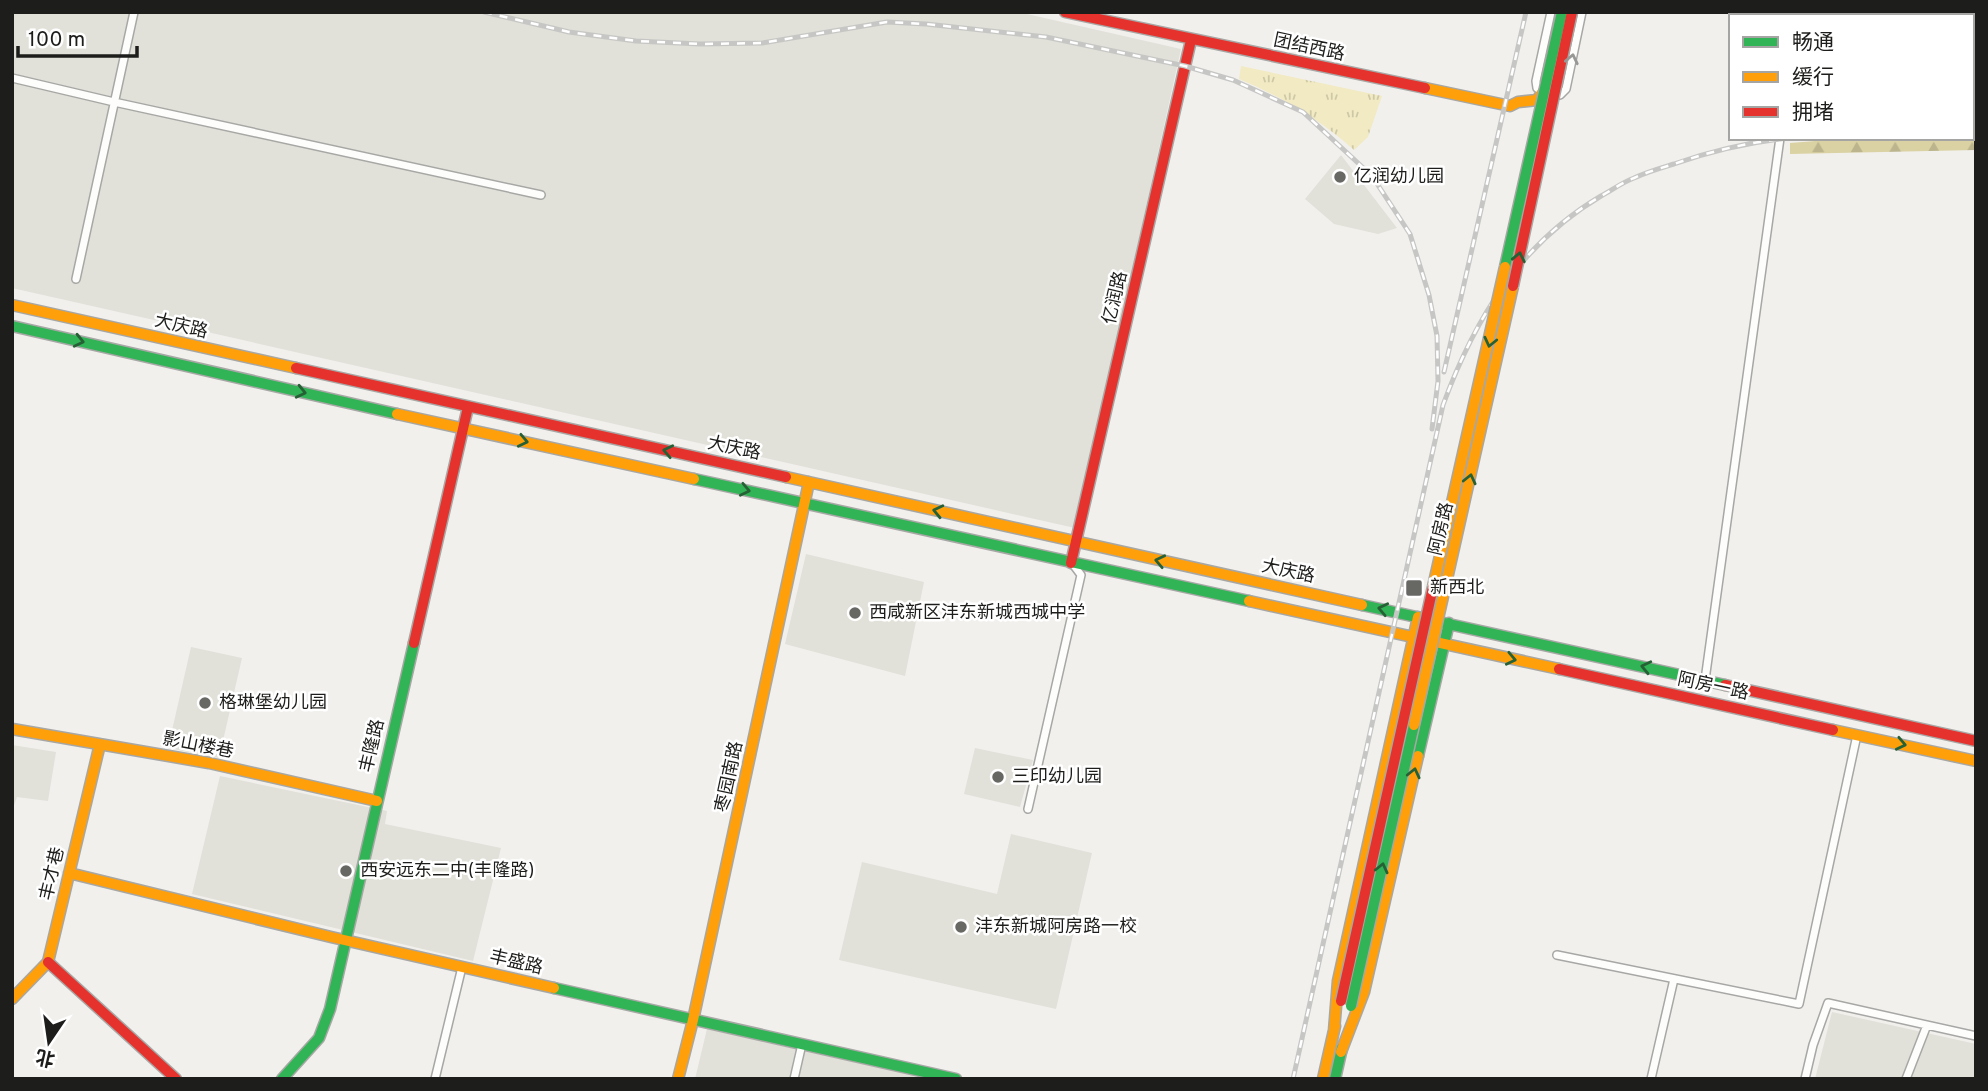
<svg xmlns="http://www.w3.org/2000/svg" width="1988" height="1091" font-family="Overpass,'Noto Sans SC',sans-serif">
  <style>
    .built { fill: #e1e1d9 }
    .grass { fill: url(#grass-tufts) }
    .forest { fill: url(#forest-firs) }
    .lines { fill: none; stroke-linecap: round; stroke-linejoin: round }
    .street-casing { stroke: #a7a7a5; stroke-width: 10 }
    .fast-casing { stroke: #a7a7a5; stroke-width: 13 }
    .slow-casing { stroke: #a7a7a5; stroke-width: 13 }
    .jam-casing { stroke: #a7a7a5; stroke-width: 13 }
    .street { stroke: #fdfdfc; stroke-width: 7 }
    .fast { stroke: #30b455; stroke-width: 10 }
    .slow { stroke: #ff9f0a; stroke-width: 10 }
    .jam { stroke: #e5322d; stroke-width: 10 }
    .rail-casing { stroke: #c6c6c5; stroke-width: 5 }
    .rail { stroke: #fff; stroke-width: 2.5; stroke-dasharray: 8; stroke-linecap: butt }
    .fast-bridge-casing { stroke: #a7a7a5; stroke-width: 13; stroke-linecap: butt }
    .slow-bridge-casing { stroke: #a7a7a5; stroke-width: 13; stroke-linecap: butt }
    .jam-bridge-casing { stroke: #a7a7a5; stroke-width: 13; stroke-linecap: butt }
    .fast-bridge { stroke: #30b455; stroke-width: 10 }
    .slow-bridge { stroke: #ff9f0a; stroke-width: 10 }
    .jam-bridge { stroke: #e5322d; stroke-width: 10 }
    .oneway { stroke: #989897 }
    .oneway2 { stroke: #266135 }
    .poi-dot { fill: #676764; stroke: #fff; stroke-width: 2.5 }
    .labels { text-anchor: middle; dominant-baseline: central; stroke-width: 5; stroke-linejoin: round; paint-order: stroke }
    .street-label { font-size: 18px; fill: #1d1d1b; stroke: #fff }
    .poi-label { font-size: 18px; fill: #1d1d1b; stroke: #fff; text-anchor: start }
  </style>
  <defs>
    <pattern id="grass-tufts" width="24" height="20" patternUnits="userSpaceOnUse" patternTransform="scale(1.75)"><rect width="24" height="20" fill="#f1eac3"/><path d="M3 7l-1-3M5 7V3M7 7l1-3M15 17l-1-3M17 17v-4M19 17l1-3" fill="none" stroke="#cec8a7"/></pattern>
    <pattern id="forest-firs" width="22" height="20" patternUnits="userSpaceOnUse" patternTransform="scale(1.75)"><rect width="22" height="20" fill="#dad2a3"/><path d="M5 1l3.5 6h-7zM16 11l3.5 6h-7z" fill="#bbb48c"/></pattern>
  </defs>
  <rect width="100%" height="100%" fill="#f1f0ed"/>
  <path class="built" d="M12 12H1018L1181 49 1075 528 12 288Z
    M1341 155 1397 228 1378 234 1334 224 1305 199Z
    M806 554 924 582 905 676 785 644Z
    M191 647 242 658 219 758 168 748Z
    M12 745 56 752 48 801 17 797 12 811Z
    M975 748 1033 760 1020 807 964 794Z
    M220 776 387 811 385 824 501 848 473 961 192 894Z
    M1011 834 1092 853 1056 1009 839 960 862 862 997 894Z
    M1832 1012 1976 1044V1079H1815Z
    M707 1029 929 1079H695Z"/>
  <path class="grass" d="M1241 66 1382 96 1368 137 1354 150C1320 119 1282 97 1239 79Z"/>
  <path class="forest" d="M1976 128V150L1790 154V143L1853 138H1972V129Z"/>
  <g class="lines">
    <defs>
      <path id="street" d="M1551 12 1536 81 1537 88 1548 95H1560L1566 89 1582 12
        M12 78 114 102 541 195
        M76 279 134 12
        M1705 680 1780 138
        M1028 809 1081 575 1072 563
        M1557 955 1799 1004 1857 735
        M435 1079 462 967
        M794 1079 802 1044
        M1651 1079 1674 979
        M1805 1079 1813 1045 1828 1003 1976 1036
        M1906 1079 1927 1025"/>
      <path id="fast" d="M12 326 397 414
        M694 479 1249 601
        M1362 605 1725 685
        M1418 756 1449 623
        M554 988 956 1079
        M282 1079 319 1038 330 1009 414 643
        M1335 1079 1342 1048"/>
      <path id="slow" d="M1425 88 1510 106 1518 102 1537 100 1543 91
        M12 305 296 368
        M397 414 694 479
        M786 477 1362 605
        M1249 601 1559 669
        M12 729 209 763 377 801
        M1833 730 1976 761
        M69 873 331 937 554 988
        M12 999 48 962 100 744
        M1334 1031 1338 981 1418 617
        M1341 1052 1364 992 1418 756
        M678 1079 693 1020 809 482
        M1323 1079 1335 1026"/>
      <path id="jam" d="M1065 12 1425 88
        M296 368 786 477
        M1071 563 1191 40
        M414 643 468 407
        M1559 669 1833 730
        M1725 685 1976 741
        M48 962 176 1079"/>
    </defs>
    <use href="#street" class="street-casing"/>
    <use href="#fast" class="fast-casing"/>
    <use href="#slow" class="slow-casing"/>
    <use href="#jam" class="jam-casing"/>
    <use href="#street" class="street"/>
    <use href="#fast" class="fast"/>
    <use href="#slow" class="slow"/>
    <use href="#jam" class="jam"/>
    <defs>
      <path id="rail" d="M484 12 569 32 636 41 700 44 762 43 887 22 926 24 1046 37 1185 66 1233 80 1303 112 1372 176 1410 234 1429 295 1437 336 1438 381 1432 429
        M1972 120H1976
        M1444 372 1526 12
        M1293 1079 1443 405C1475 318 1520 244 1601 196 1612 190 1623 182 1634 178 1647 172 1661 168 1674 164 1711 151 1750 142 1789 138"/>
    </defs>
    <use href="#rail" class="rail-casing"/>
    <use href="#rail" class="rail"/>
    <defs>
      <path id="fast-bridge" d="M1505 267 1562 12
        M1351 1006 1414 725"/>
      <path id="slow-bridge" d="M1433 587 1505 267
        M1414 725 1513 286"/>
      <path id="jam-bridge" d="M1513 286 1572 12
        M1341 1001 1433 587"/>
    </defs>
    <use href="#fast-bridge" class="fast-bridge-casing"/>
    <use href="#slow-bridge" class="slow-bridge-casing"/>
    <use href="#jam-bridge" class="jam-bridge-casing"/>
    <use href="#fast-bridge" class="fast-bridge"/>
    <use href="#slow-bridge" class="slow-bridge"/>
    <use href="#jam-bridge" class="jam-bridge"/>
  </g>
  <defs><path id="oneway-chevron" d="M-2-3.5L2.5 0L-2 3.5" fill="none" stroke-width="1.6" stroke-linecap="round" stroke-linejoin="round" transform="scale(1.75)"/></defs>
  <use class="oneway" href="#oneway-chevron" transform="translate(1572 59) rotate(-78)"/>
  <g class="oneway2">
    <use href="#oneway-chevron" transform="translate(1519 257) rotate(-78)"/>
    <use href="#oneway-chevron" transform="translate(79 341) rotate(13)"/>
    <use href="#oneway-chevron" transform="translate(1490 342) rotate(103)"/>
    <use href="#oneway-chevron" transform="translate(301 392) rotate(13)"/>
    <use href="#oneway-chevron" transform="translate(523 441) rotate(12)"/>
    <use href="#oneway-chevron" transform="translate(668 451) rotate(-168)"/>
    <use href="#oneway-chevron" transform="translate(1470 479) rotate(-77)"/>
    <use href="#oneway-chevron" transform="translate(745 490) rotate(12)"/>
    <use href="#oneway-chevron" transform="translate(938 511) rotate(-167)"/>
    <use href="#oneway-chevron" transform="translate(1160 561) rotate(-168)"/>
    <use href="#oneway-chevron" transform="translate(1383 609) rotate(-168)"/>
    <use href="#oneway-chevron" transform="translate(1511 659) rotate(12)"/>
    <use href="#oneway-chevron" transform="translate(1646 667) rotate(-167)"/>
    <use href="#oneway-chevron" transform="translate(1901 744) rotate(12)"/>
    <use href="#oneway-chevron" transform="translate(1414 773) rotate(-77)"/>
    <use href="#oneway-chevron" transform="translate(1382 868) rotate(-77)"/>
  </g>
  <g class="poi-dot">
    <circle cx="1340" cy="177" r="7"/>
    <rect x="1405" y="579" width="18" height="18" rx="3.5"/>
    <circle cx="855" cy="613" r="7"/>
    <circle cx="205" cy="703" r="7"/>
    <circle cx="998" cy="777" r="7"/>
    <circle cx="346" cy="871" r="7"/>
    <circle cx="961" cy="927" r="7"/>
  </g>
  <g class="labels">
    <g class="street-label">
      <text transform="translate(1309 48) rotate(12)">团结西路</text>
      <text transform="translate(1116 298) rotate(-77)">亿润路</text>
      <text transform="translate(181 327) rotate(13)">大庆路</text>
      <text transform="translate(734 449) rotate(12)">大庆路</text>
      <text transform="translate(1442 529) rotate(-77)">阿房路</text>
      <text transform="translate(1288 572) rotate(12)">大庆路</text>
      <text transform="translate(1713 687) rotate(12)">阿房一路</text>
      <text transform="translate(198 746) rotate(11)">影山楼巷</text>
      <text transform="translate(373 746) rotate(-77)">丰隆路</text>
      <text transform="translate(730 777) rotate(-78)">枣园南路</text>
      <text transform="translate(53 874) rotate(-77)">丰才巷</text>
      <text transform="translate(516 963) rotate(13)">丰盛路</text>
    </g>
    <g class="poi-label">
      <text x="1354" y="177">亿润幼儿园</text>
      <text x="1430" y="588">新西北</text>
      <text x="869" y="613">西咸新区沣东新城西城中学</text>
      <text x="219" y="703">格琳堡幼儿园</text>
      <text x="1012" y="777">三印幼儿园</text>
      <text x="360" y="871">西安远东二中(丰隆路)</text>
      <text x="975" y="927">沣东新城阿房路一校</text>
    </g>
  </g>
  <rect width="1988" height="1091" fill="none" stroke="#1d1d1b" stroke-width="28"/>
  <rect x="1729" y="14" width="245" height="126" fill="#ffffff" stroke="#a5a5a4" stroke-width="2"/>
  <rect x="1743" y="37" width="35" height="10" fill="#30b455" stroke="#a5a5a4" stroke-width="2"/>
  <text x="1792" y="49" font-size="21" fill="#1d1d1b">畅通</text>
  <rect x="1743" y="72" width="35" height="10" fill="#ff9f0a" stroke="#a5a5a4" stroke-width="2"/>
  <text x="1792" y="84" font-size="21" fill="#1d1d1b">缓行</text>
  <rect x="1743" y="107" width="35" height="10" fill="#e5322d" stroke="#a5a5a4" stroke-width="2"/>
  <text x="1792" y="119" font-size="21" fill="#1d1d1b">拥堵</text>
  <g transform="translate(49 1042) rotate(193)" stroke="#ffffff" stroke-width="5" paint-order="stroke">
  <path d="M0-5L12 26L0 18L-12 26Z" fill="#1d1d1b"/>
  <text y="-10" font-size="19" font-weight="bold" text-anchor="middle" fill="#1d1d1b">北</text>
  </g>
  <path d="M18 46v10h119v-10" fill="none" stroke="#1d1d1b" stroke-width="3.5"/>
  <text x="28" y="46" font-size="21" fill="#1d1d1b" stroke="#ffffff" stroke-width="5" paint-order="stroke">100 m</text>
</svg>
